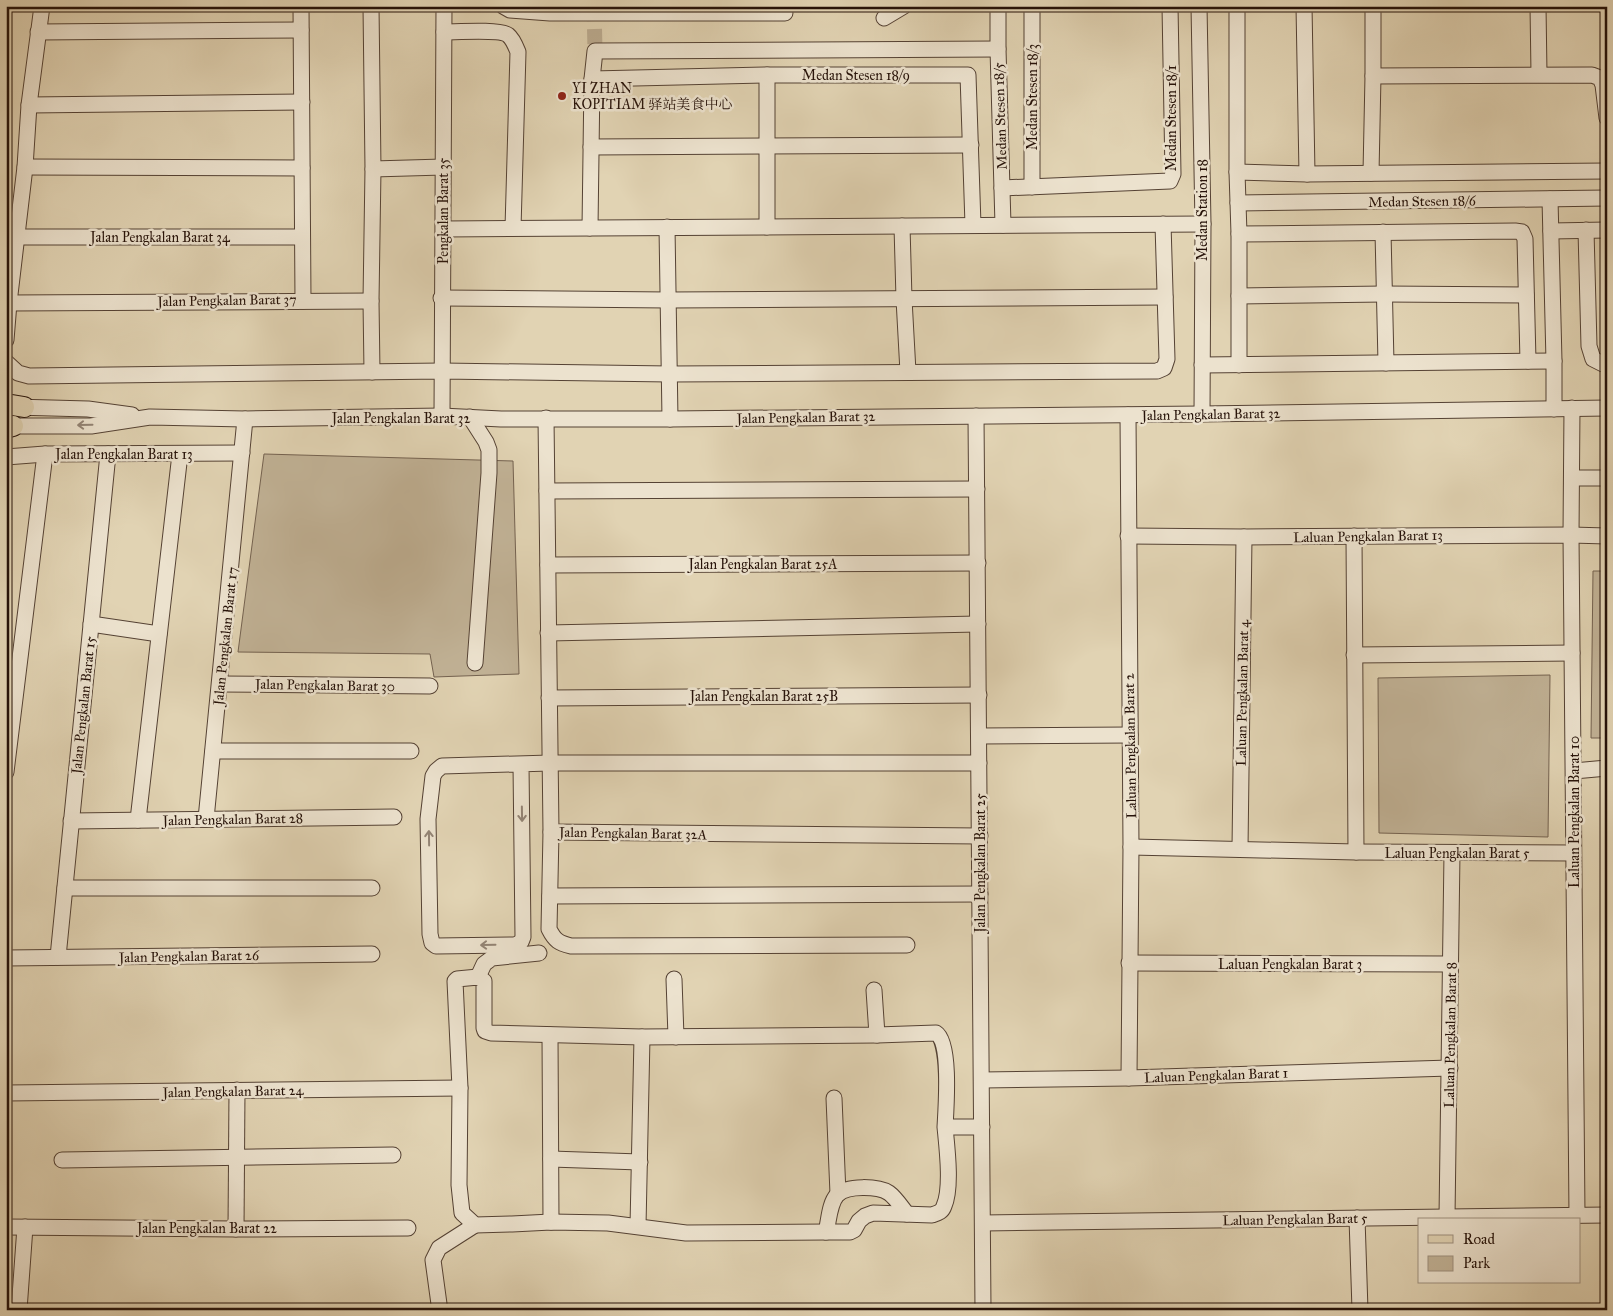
<svg xmlns="http://www.w3.org/2000/svg" width="1613" height="1316" viewBox="0 0 1613 1316" font-family="'IM FELL Great Primer','Noto Serif SC',serif">
  <rect width="100%" height="100%" fill="#e1d3b3"/>
  <filter id="stains"><feTurbulence type="fractalNoise" baseFrequency=".004" numOctaves="4"/><feColorMatrix values="0 0 0 0 .2 0 0 0 0 .09 0 0 0 0 .02 0 0 0 .5 -.17"/></filter>
  <radialGradient id="worn" r=".72"><stop offset=".6" stop-color="#630" stop-opacity="0"/><stop offset="1" stop-color="#630" stop-opacity=".3"/></radialGradient>
  <g fill="#c1b296" stroke="#746250">
    <polygon points="264,454 513,461 519,674 434,677 430,654 238,652"/>
    <polygon points="1593,571 1607,571 1607,738 1591,738"/>
    <polygon points="1550,675 1548,837 1379,833 1378,678"/>
  </g>
  <g fill="none" stroke-linecap="round" stroke-linejoin="round">
    <polyline stroke="#bcac91" stroke-width="15" stroke-dasharray="15 8" stroke-linecap="butt" points="594,6 595,51"/>
    <defs>
      <g id="minor">
        <polyline points="301,6 303,301"/>
        <polyline points="371,6 373,169 371,301 372,372"/>
        <polyline points="503,6 510,10 550,13 785,13"/>
        <polyline points="998,6 998,49 1003,225"/>
        <polyline points="1032,6 1032,187"/>
        <polyline points="1199,6 1203,224 1202,414"/>
        <polyline points="1237,6 1237,172 1239,234 1239,365"/>
        <polyline points="1304,6 1307,174"/>
        <polyline points="1538,6 1539,74"/>
        <polyline points="884,18 904,6"/>
        <polyline points="38,32 301,30"/>
        <path d="M444,32C456,32 500,29 508,35C513,39 516,47 518,52L513,228"/>
        <polyline points="1373,76 1592,75 1600,78 1603,85 1607,118"/>
        <polyline points="592,79 767,75 968,75 973,225"/>
        <polyline points="29,105 302,102"/>
        <polyline points="591,147 971,145"/>
        <polyline points="25,167 302,168"/>
        <polyline points="373,169 443,167"/>
        <polyline points="1237,172 1307,174 1607,171"/>
        <polyline points="1371,173 1373,76 1373,6"/>
        <polyline points="1002,188 1170,181 1173,174 1170,6"/>
        <polyline points="1550,199 1554,361 1554,409"/>
        <polyline points="1238,203 1607,198"/>
        <polyline points="902,226 904,299 908,372"/>
        <polyline points="667,227 670,419"/>
        <polyline points="767,227 767,75"/>
        <polyline points="590,228 592,79 595,51 998,49"/>
        <polyline points="444,229 1203,224"/>
        <polyline points="1586,230 1589,346 1593,359 1603,364 1607,364"/>
        <polyline points="1551,231 1607,230"/>
        <polyline points="1383,232 1386,363"/>
        <polyline points="1239,234 1515,231 1522,232 1525,239 1528,361"/>
        <polyline points="18,237 302,237"/>
        <polyline points="1239,296 1384,294 1526,295"/>
        <polyline points="441,298 668,300 1165,297"/>
        <polyline points="9,303 371,301"/>
        <polyline points="6,340 9,303 25,167 29,105 42,6"/>
        <polyline points="6,362 18,373 29,376 442,371 670,374 1157,371 1164,368 1167,359 1163,224"/>
        <polyline points="1202,365 1554,361"/>
        <polyline points="15,407 88,409 132,415"/>
        <polyline points="1572,408 1571,535 1577,1215"/>
        <polyline points="1128,415 1131,847 1129,1078"/>
        <polyline points="442,416 444,6"/>
        <polyline points="976,416 983,1310"/>
        <polyline points="470,417 486,442 489,450 489,473 475,663"/>
        <path d="M546,418L551,832L549,929C555,941 559,943 571,946L907,945"/>
        <polyline points="6,426 91,426 150,417 245,419 442,416 501,419 670,419 1202,414 1607,408"/>
        <polyline points="6,457 45,454 242,453"/>
        <polyline points="1572,478 1607,478"/>
        <polyline points="547,491 977,489"/>
        <polyline points="1128,536 1244,537 1571,535 1607,536"/>
        <polyline points="1354,536 1356,852"/>
        <polyline points="548,565 978,563"/>
        <polyline points="91,624 159,634"/>
        <polyline points="548,633 978,624"/>
        <polyline points="1354,655 1572,653"/>
        <polyline points="220,684 430,686"/>
        <polyline points="549,698 979,695"/>
        <polyline points="979,736 1130,735"/>
        <polyline points="213,751 411,751"/>
        <polyline points="521,765 523,937 521,942 515,945 436,946 432,943 430,934 428,819 433,776 436,771 442,766 550,763 979,763"/>
        <polyline points="1574,771 1607,768"/>
        <polyline points="6,772 45,454"/>
        <polyline points="206,819 245,419"/>
        <polyline points="138,820 180,454"/>
        <polyline points="71,821 394,817"/>
        <polyline points="551,832 980,836"/>
        <polyline points="1131,847 1356,852 1573,853"/>
        <polyline points="1240,849 1244,537"/>
        <polyline points="65,888 372,888"/>
        <polyline points="550,896 980,894"/>
        <polyline points="58,957 108,454"/>
        <polyline points="6,958 372,954"/>
        <polyline points="1129,963 1450,964"/>
        <polyline points="478,977 484,964 492,958 539,953"/>
        <polyline points="674,979 676,1037"/>
        <polyline points="874,990 877,1035"/>
        <polyline points="550,1035 551,1222"/>
        <polyline points="982,1080 1129,1078 1450,1068"/>
        <polyline points="6,1093 460,1088"/>
        <polyline points="834,1098 838,1194"/>
        <path d="M945,1127C947,1148 952,1188 944,1206C942,1212 938,1213 932,1215L873,1213L865,1216L859,1221L854,1230L850,1232H826L686,1233L608,1223L551,1222L512,1224L475,1225L462,1213L459,1185L460,1088L455,981L457,979L478,977L484,981V1028L485,1031L491,1033L642,1037L877,1035L936,1033C951,1042 946,1109 945,1127H982"/>
        <polyline points="551,1159 640,1162"/>
        <polyline points="62,1160 393,1155"/>
        <polyline points="1447,1217 1452,853"/>
        <polyline points="1357,1218 1360,1310"/>
        <polyline points="983,1223 1607,1215"/>
        <polyline points="638,1226 642,1037"/>
        <polyline points="6,1227 236,1229 408,1228"/>
        <polyline points="236,1229 237,1090"/>
        <path d="M826,1232C829,1221 829,1204 837,1195C847,1185 878,1186 889,1193C896,1198 902,1208 907,1214"/>
        <polyline points="439,1304 433,1260 439,1248 475,1225"/>
        <polyline points="19,1310 25,1227"/>
      </g>
      <g id="major">
        <polyline points="6,404 24,407"/>
        <polyline points="6,428 13,426"/>
      </g>
    </defs>
    <use href="#minor" stroke="#554234" stroke-width="17"/>
    <use href="#major" stroke="#261209" stroke-width="22"/>
    <use href="#minor" stroke="#ece2ce" stroke-width="15"/>
    <use href="#major" stroke="#e1d3b3" stroke-width="20"/>
  </g>
  <defs><path id="oneway-shaft" d="M-6 0H5M1.5-3L5.5 0L1.5 3" fill="none" stroke-width="1.6" stroke-linecap="round" stroke-linejoin="round" transform="scale(1.25)"/></defs>
  <g stroke="#938475">
    <use href="#oneway-shaft" transform="translate(85 425) rotate(179)"/>
    <use href="#oneway-shaft" transform="translate(522 814) rotate(89)"/>
    <use href="#oneway-shaft" transform="translate(429 838) rotate(-91)"/>
    <use href="#oneway-shaft" transform="translate(488 945) rotate(179)"/>
  </g>
  <circle fill="#8f2418" stroke="#ece2ce" stroke-width="2" cx="562" cy="96" r="5"/>
  <g text-anchor="middle" stroke-width="5" stroke-linejoin="round" paint-order="stroke">
    <g font-size="14" fill="#261209" stroke="#ece2ce">
      <text x="856" y="80">Medan Stesen 18/9</text>
      <text transform="translate(1032 97) rotate(-90)" y="5">Medan Stesen 18/3</text>
      <text transform="translate(1000 116) rotate(-92)" y="5">Medan Stesen 18/5</text>
      <text transform="translate(1171 118) rotate(-90)" y="5">Medan Stesen 18/1</text>
      <text transform="translate(1422 201) rotate(-1)" y="5">Medan Stesen 18/6</text>
      <text transform="translate(1202 210) rotate(-90)" y="5">Medan Station 18</text>
      <text transform="translate(443 211) rotate(-90)" y="5">Pengkalan Barat 35</text>
      <text x="160" y="242">Jalan Pengkalan Barat 34</text>
      <text transform="translate(227 300) rotate(-1)" y="5">Jalan Pengkalan Barat 37</text>
      <text transform="translate(1211 414) rotate(-1)" y="5">Jalan Pengkalan Barat 32</text>
      <text transform="translate(806 417) rotate(-1)" y="5">Jalan Pengkalan Barat 32</text>
      <text x="401" y="423">Jalan Pengkalan Barat 32</text>
      <text x="124" y="459">Jalan Pengkalan Barat 13</text>
      <text transform="translate(1368 536) rotate(-1)" y="5">Laluan Pengkalan Barat 13</text>
      <text x="763" y="569">Jalan Pengkalan Barat 25A</text>
      <text transform="translate(225 636) rotate(-84)" y="5">Jalan Pengkalan Barat 17</text>
      <text transform="translate(325 685) rotate(1)" y="5">Jalan Pengkalan Barat 30</text>
      <text transform="translate(1242 693) rotate(-89)" y="5">Laluan Pengkalan Barat 4</text>
      <text x="764" y="701">Jalan Pengkalan Barat 25B</text>
      <text transform="translate(83 705) rotate(-84)" y="5">Jalan Pengkalan Barat 15</text>
      <text transform="translate(1130 746) rotate(-91)" y="5">Laluan Pengkalan Barat 2</text>
      <text transform="translate(1574 812) rotate(-90)" y="5">Laluan Pengkalan Barat 10</text>
      <text transform="translate(233 819) rotate(-1)" y="5">Jalan Pengkalan Barat 28</text>
      <text transform="translate(633 833) rotate(1)" y="5">Jalan Pengkalan Barat 32A</text>
      <text x="1457" y="858">Laluan Pengkalan Barat 5</text>
      <text transform="translate(980 863) rotate(-90)" y="5">Jalan Pengkalan Barat 25</text>
      <text transform="translate(189 956) rotate(-1)" y="5">Jalan Pengkalan Barat 26</text>
      <text x="1290" y="969">Laluan Pengkalan Barat 3</text>
      <text transform="translate(1450 1035) rotate(-89)" y="5">Laluan Pengkalan Barat 8</text>
      <text transform="translate(1216 1075) rotate(-2)" y="5">Laluan Pengkalan Barat 1</text>
      <text transform="translate(233 1091) rotate(-1)" y="5">Jalan Pengkalan Barat 24</text>
      <text transform="translate(1295 1219) rotate(-1)" y="5">Laluan Pengkalan Barat 5</text>
      <text x="207" y="1233">Jalan Pengkalan Barat 22</text>
    </g>
    <g font-size="14" fill="#261209" stroke="#ece2ce" text-anchor="start">
      <text x="572" y="93">YI ZHAN<tspan x="572" dy="16">KOPITIAM 驿站美食中心</tspan></text>
    </g>
  </g>
  <rect width="1613" height="1316" fill="none" stroke="#e1d3b3" stroke-width="25"/>
  <rect x="8" y="8" width="1598" height="1301" fill="none" stroke="#261209" stroke-width="2.5"/>
  <rect x="12" y="12" width="1588" height="1291" fill="none" stroke="#261209"/>
  <rect x="1418" y="1218" width="162" height="65" fill="#ece2ce" stroke="#9d8f7f"/>
  <rect x="1428" y="1235" width="25" height="8" fill="#e1d3b3" stroke="#9d8f7f"/>
  <text x="1463" y="1244" font-size="15" fill="#261209">Road</text>
  <rect x="1428" y="1256" width="25" height="15" fill="#c1b296" stroke="#9d8f7f"/>
  <text x="1463" y="1268" font-size="15" fill="#261209">Park</text>
  <rect width="100%" height="100%" filter="url(#stains)"/>
  <rect width="100%" height="100%" fill="url(#worn)"/>
</svg>
